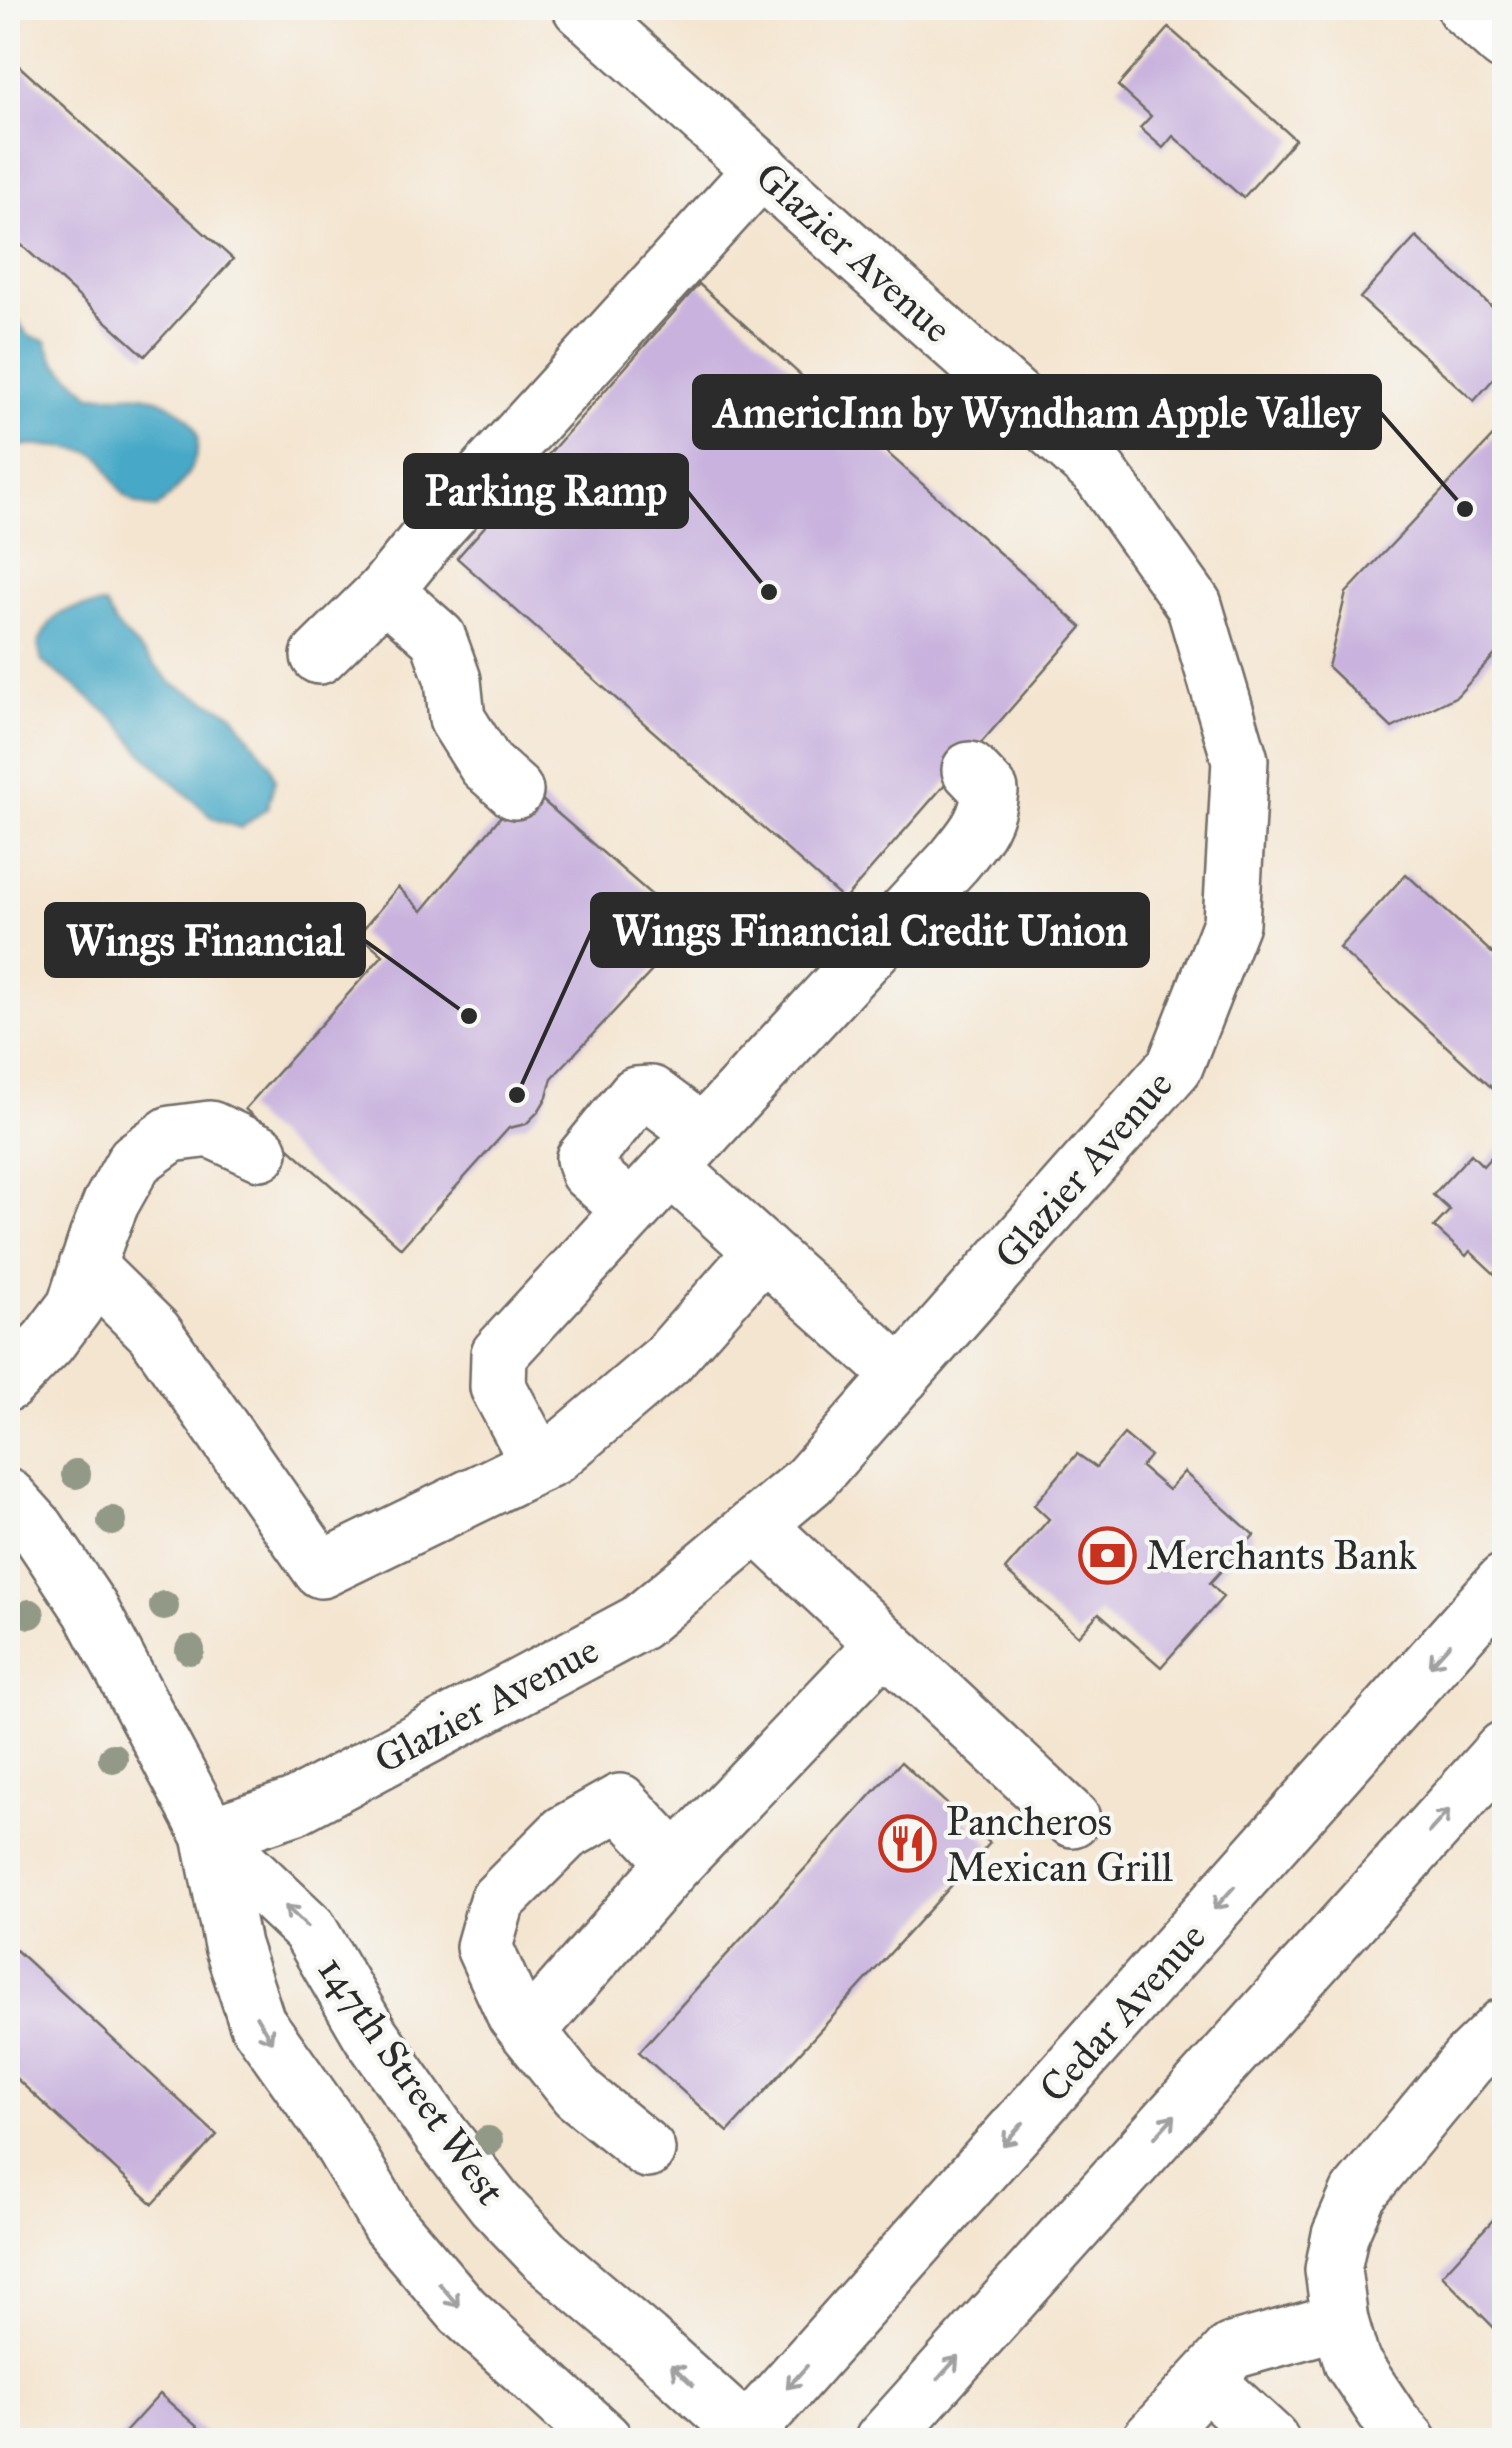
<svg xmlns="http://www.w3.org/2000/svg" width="1512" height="2448" viewBox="0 0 1512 2448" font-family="'IM FELL Great Primer',serif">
  <rect width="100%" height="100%" fill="#f6f6f2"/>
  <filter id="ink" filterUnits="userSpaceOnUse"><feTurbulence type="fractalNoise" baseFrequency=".01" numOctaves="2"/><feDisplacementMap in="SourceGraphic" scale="20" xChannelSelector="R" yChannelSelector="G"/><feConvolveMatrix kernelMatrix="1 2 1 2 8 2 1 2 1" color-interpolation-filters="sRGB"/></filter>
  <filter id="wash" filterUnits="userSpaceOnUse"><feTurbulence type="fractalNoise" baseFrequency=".0048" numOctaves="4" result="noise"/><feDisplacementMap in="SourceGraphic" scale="40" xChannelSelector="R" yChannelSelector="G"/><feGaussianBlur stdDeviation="2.25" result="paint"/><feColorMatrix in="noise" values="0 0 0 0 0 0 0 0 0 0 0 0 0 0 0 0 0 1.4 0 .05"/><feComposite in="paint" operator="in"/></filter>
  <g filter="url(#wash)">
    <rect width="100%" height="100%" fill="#f4e5d0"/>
    <g fill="#47a9c7" stroke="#396a79" stroke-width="2.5">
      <path d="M8,310L17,319L28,336L46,341L53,360L91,395H127C141,392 159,398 172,406C222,434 189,481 157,508C129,506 122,495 109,471C108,468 104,460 101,458C88,446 32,445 14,446L8,439Z"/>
      <path d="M105,605L115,624L173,684L232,713L270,764L275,780L267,808L241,828L214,819L161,771L139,749L120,724L74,685L42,662L38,645C53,608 69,608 105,605Z"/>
    </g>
    <g id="blocks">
      <g fill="#c9b3de">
        <polygon points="1169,28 1295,139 1243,198 1173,136 1163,148 1140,128 1151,116 1118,86"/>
        <polygon points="8,56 233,259 145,356 8,233"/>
        <polygon points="1416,237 1504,318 1504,367 1474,401 1360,298"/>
        <polygon points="699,284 1082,627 844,900 457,558"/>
        <polygon points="1504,425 1504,645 1457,696 1392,728 1328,667 1346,593"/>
        <polygon points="526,786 691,929 552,1078 547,1097 538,1112 526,1124 509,1128 401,1248 245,1109 383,955 359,934 398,887 422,911"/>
        <polygon points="1406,874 1504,964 1504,1099 1339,948"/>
        <polygon points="1501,1146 1504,1149 1504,1292 1499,1287 1503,1282 1470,1251 1466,1256 1434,1227 1450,1210 1433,1195 1471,1154 1483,1166"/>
        <polygon points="1124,1434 1150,1456 1141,1467 1168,1490 1184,1472 1254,1535 1210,1583 1223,1597 1161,1667 1099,1613 1078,1636 1005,1570 1049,1519 1034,1505 1077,1454 1096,1467"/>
        <polygon points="901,1762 990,1843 728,2132 639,2052"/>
        <polygon points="16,1950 217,2135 153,2204 8,2071 8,1959"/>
        <polygon points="1504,2208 1504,2338 1442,2275"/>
        <polygon points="160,2394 212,2440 118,2440"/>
      </g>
    </g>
  </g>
  <g filter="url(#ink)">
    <use href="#blocks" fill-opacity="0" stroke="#716c65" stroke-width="2.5"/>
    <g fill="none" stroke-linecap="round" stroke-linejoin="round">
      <defs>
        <g id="minor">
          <polyline points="319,656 385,591"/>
          <polyline points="515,791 486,765 457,719 453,680 438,638 385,591 436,528 762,169"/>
          <polyline points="671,1168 763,1251"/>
          <polyline points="631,1210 588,1172 584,1159 636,1095 651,1094 703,1133"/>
          <polyline points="87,1266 154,1332 321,1570 553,1457 667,1360 763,1251 902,1376"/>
          <polyline points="8,1383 48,1342 75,1306 97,1238 111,1203 135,1160 171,1134 210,1129 260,1152"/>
          <path d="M539,1464L498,1387L499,1354L955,860C974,836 987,823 990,791L970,770"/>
          <polyline points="8,1497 37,1529 91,1610 210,1835 232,1945 257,2022 332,2128 389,2224 463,2311 604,2440"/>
          <polyline points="757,1525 1072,1819"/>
          <polyline points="210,1835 294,1807 639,1623 809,1481 1175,1066 1231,923 1240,760 1194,605 1100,473 581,8"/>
          <polyline points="210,1835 309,1929 370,2034 441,2135 495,2204 544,2255 645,2341 754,2440"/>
          <polyline points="528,2031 682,1855"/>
          <polyline points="647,2150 578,2094 515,2015 484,1947 497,1901 565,1833 620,1802 676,1862 884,1644"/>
          <polyline points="1206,2380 1271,2440"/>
          <polyline points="1150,2440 1232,2351 1340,2321"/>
          <polyline points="1408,2440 1392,2422 1352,2362 1340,2321 1333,2270 1340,2235 1358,2194 1468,2061 1504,2026"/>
        </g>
        <g id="highway">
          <polyline points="1465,8 1504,43"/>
          <polyline points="740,2440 1504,1582"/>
          <polyline points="883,2440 1504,1749"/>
        </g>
      </defs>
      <use href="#minor" stroke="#716c65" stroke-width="60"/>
      <use href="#highway" stroke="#716c65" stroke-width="60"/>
      <use href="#minor" stroke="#fff" stroke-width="55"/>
      <use href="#highway" stroke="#fff" stroke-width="55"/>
    </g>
    <g fill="#929986">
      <circle cx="76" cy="1474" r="15"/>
      <circle cx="112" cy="1521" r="15"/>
      <circle cx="164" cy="1606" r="15"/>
      <circle cx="30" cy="1614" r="15"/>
      <circle cx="190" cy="1650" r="15"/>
      <circle cx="113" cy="1758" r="15"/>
      <circle cx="488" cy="2141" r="15"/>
    </g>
    <defs><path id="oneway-shaft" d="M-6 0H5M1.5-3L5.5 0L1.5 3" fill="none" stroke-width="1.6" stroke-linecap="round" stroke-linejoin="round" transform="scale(2.5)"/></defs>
    <g stroke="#a0a0a0">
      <use href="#oneway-shaft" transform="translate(1440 1655) rotate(132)"/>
      <use href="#oneway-shaft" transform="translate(1439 1821) rotate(-48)"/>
      <use href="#oneway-shaft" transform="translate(1224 1898) rotate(132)"/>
      <use href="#oneway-shaft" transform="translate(296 1916) rotate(-136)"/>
      <use href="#oneway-shaft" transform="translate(264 2029) rotate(59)"/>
      <use href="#oneway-shaft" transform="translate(1165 2126) rotate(-48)"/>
      <use href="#oneway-shaft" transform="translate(1013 2134) rotate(132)"/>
      <use href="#oneway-shaft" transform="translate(449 2295) rotate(50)"/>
      <use href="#oneway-shaft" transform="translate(948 2368) rotate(-48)"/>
      <use href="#oneway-shaft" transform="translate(682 2375) rotate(-137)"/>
      <use href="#oneway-shaft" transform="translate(797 2377) rotate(132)"/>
    </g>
  </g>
  <defs>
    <symbol id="bank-ring" viewBox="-11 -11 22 22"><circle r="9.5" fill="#f6f6f2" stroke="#c8321e" stroke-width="1.5"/><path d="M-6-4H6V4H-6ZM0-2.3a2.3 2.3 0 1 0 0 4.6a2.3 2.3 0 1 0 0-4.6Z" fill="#c8321e"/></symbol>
    <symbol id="restaurant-ring" viewBox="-11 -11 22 22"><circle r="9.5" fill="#f6f6f2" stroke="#c8321e" stroke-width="1.5"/><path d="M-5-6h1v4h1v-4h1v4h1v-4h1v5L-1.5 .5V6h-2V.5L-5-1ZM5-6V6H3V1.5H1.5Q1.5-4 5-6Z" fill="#c8321e"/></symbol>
  </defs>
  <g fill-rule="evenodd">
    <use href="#bank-ring" x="1076" y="1524" width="63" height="63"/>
    <use href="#restaurant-ring" x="876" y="1812" width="63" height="63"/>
  </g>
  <g text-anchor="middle" stroke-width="9" stroke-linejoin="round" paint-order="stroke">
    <g font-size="40" fill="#2b2b2b" stroke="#f6f6f2">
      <text transform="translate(854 252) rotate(42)" y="14">Glazier Avenue</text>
      <text transform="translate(1083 1169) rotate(-49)" y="14">Glazier Avenue</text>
      <text transform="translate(486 1704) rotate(-28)" y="14">Glazier Avenue</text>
      <text transform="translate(1122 2012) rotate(-48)" y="14">Cedar Avenue</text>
      <text transform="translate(412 2080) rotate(55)" y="14">147th Street West</text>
    </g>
    <g font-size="40" fill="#2b2b2b" stroke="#f6f6f2" text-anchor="start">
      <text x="1146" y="1569">Merchants Bank</text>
      <text x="946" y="1835">Pancheros<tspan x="946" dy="46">Mexican Grill</tspan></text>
    </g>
  </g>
  <path fill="none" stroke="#2b2b2b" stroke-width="4" d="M1465 509L1380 412M769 592L687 491M517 1095L592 930M469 1016L364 940"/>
  <g fill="#2b2b2b" stroke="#f6f6f2" stroke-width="4">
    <circle cx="1465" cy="509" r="10"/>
    <circle cx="769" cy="592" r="10"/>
    <circle cx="517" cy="1095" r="10"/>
    <circle cx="469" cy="1016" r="10"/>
  </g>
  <g fill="#2b2b2b" stroke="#2b2b2b" stroke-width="4">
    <rect x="694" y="376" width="686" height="72" rx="10"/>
    <rect x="405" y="455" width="282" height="72" rx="10"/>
    <rect x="592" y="894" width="556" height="72" rx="10"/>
    <rect x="46" y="904" width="318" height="72" rx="10"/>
  </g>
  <g font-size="42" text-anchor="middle" font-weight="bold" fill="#fff">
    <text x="1037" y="427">AmericInn by Wyndham Apple Valley</text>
    <text x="546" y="505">Parking Ramp</text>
    <text x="870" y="945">Wings Financial Credit Union</text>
    <text x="205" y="955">Wings Financial</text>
  </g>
  <rect width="1512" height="2448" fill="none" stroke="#f6f6f2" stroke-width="40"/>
</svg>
